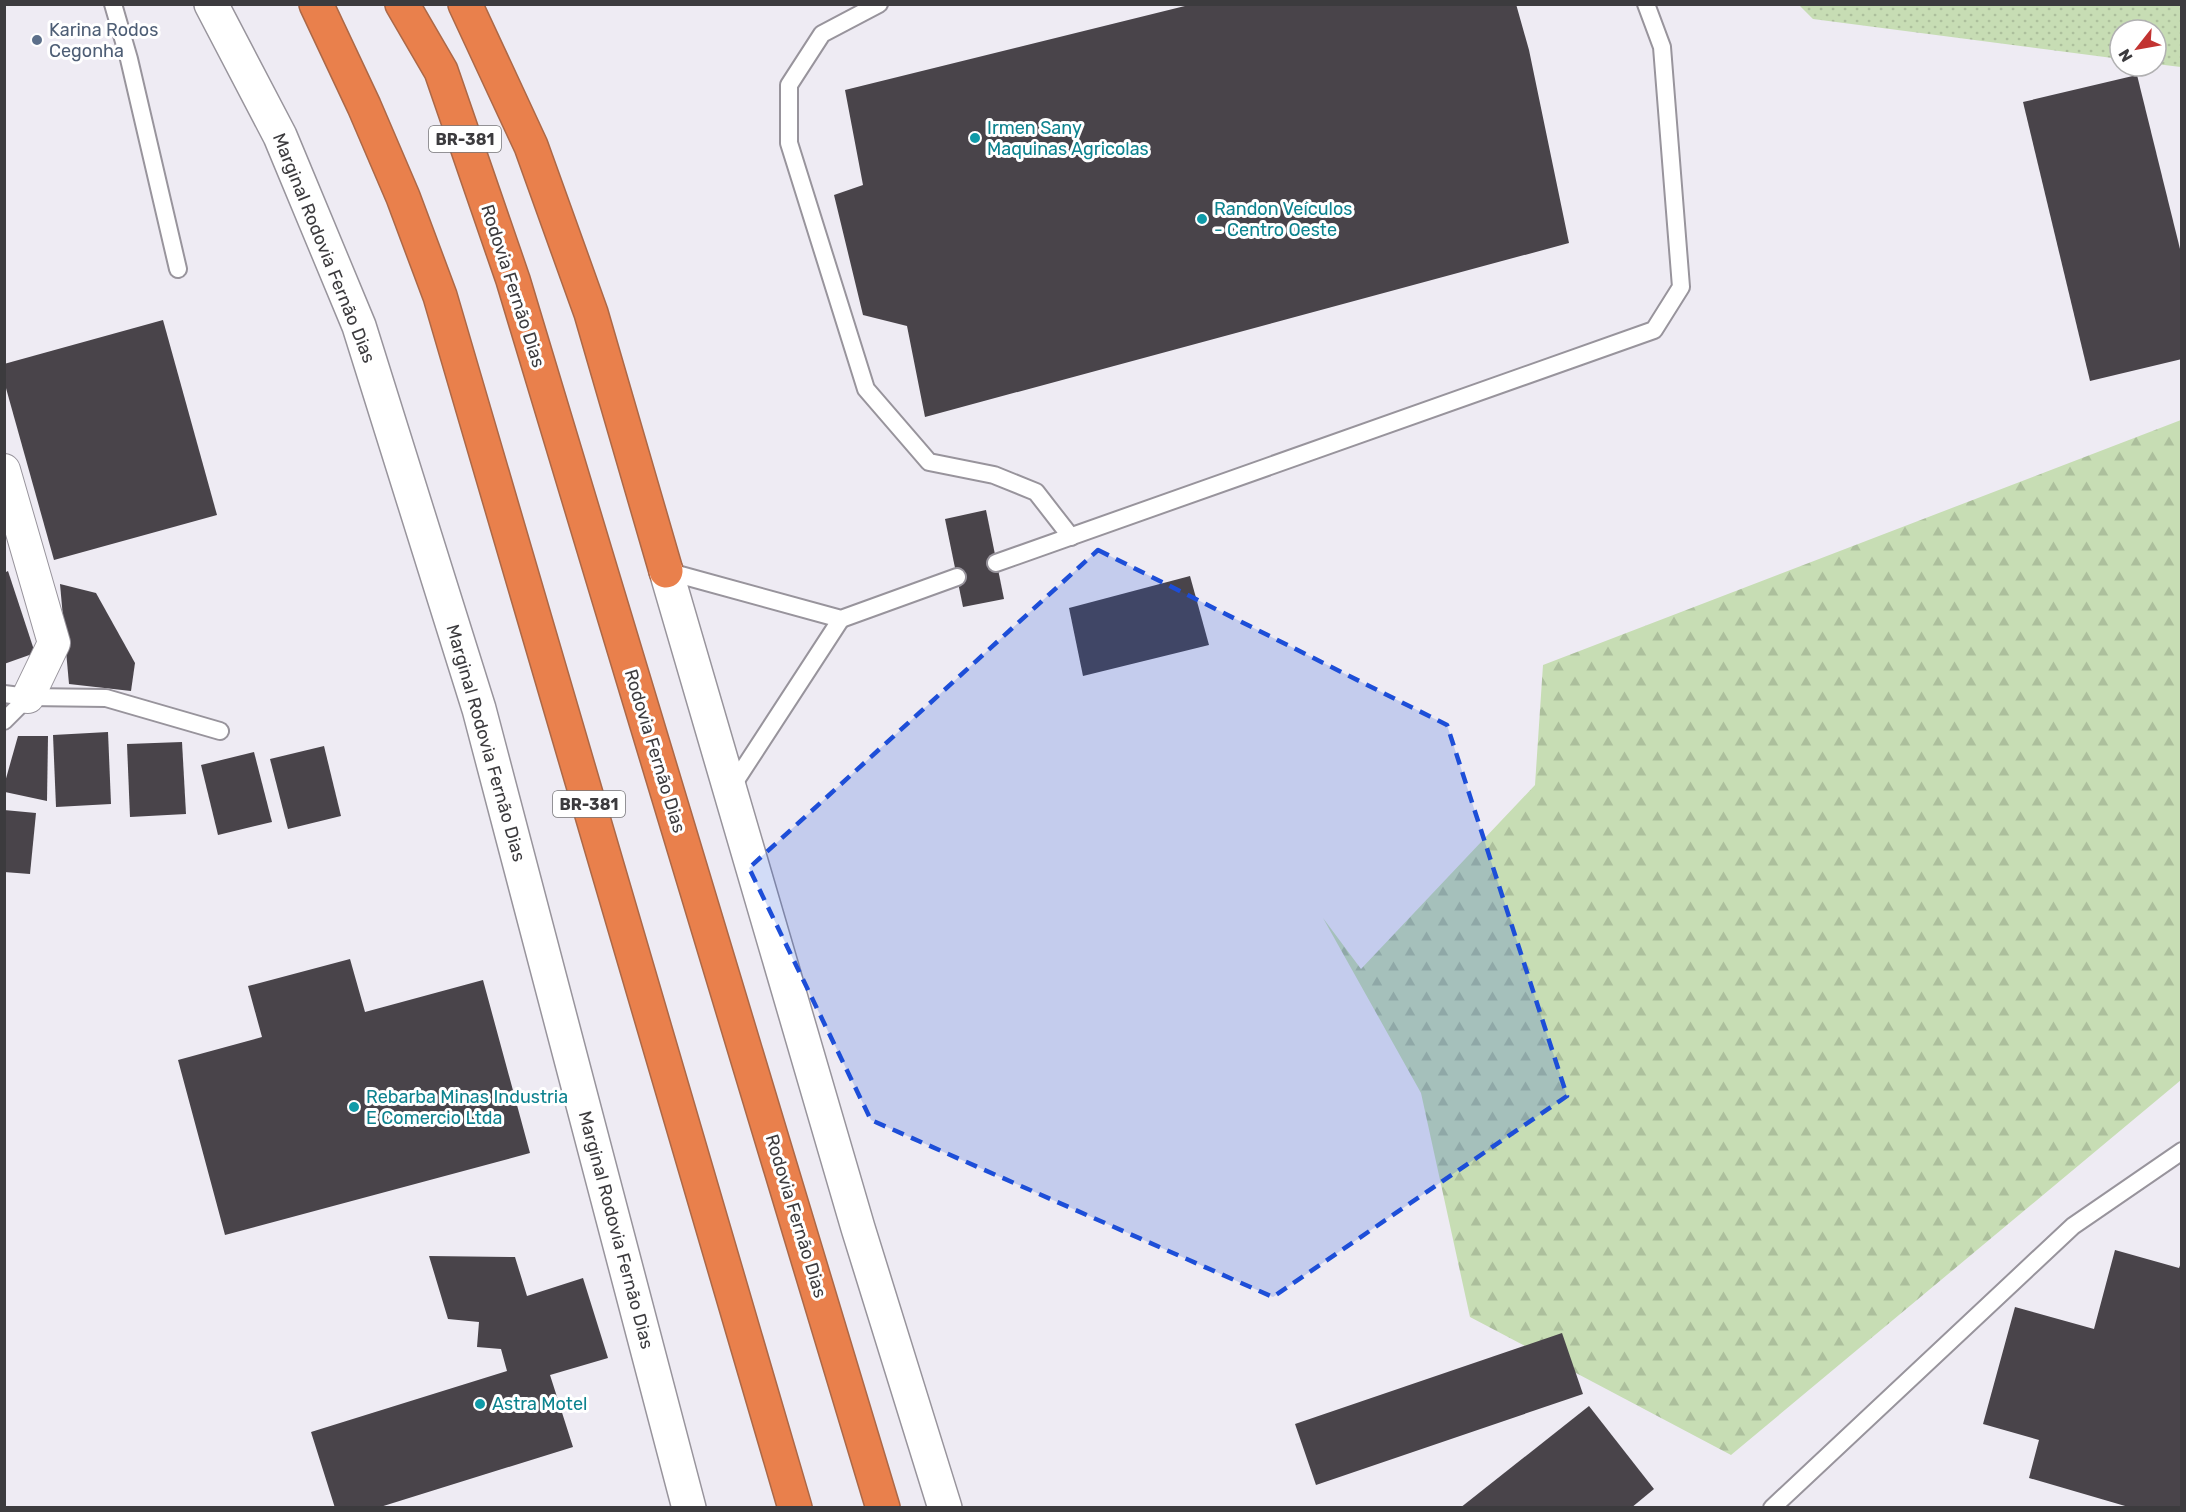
<svg xmlns="http://www.w3.org/2000/svg" width="2186" height="1512" viewBox="0 0 2186 1512" font-family="Rubik,sans-serif">
  <defs>
    <pattern id="green-dots" width="8" height="8" patternUnits="userSpaceOnUse" patternTransform="scale(1.5)"><rect width="8" height="8" fill="#c7ddb4"/><path d="M2 2h.1M6 6h.1" fill="none" stroke="#acbf9c" stroke-width="1.8" stroke-linecap="round"/></pattern>
    <pattern id="forest-firs" width="22" height="20" patternUnits="userSpaceOnUse" patternTransform="scale(1.5)"><rect width="22" height="20" fill="#c7ddb4"/><path d="M5 1l3.5 6h-7zM16 11l3.5 6h-7z" fill="#acbf9c"/></pattern>
  </defs>
  <rect width="100%" height="100%" fill="#eeebf3"/>
  <polygon fill="url(#green-dots)" points="1799,5 2181,5 2181,67 2156,64 2156,30 2120,30 2120,59 1813,19"/>
  <polygon fill="url(#forest-firs)" points="2181,420 2181,1080 1731,1455 1470,1317 1421,1093 1323,918 1361,969 1535,785 1543,665"/>
  <g fill="#49444a">
    <polygon points="1193,4 1516,4 1529,50 1569,243 925,417 907,326 863,315 834,195 863,185 845,90"/>
    <polygon points="2137,75 2182,257 2182,359 2090,381 2023,102"/>
    <polygon points="163,320 217,515 54,560 4,381 4,364"/>
    <polygon points="986,510 1004,599 963,607 945,519"/>
    <polygon points="8,571 35,653 4,664 4,573"/>
    <polygon points="1190,576 1209,645 1083,676 1069,608"/>
    <polygon points="60,584 96,593 135,663 131,691 69,684"/>
    <polygon points="108,732 111,804 56,807 53,735"/>
    <polygon points="18,736 48,736 47,801 5,792 5,782"/>
    <polygon points="182,742 186,814 130,817 127,744"/>
    <polygon points="324,746 341,816 288,829 270,759"/>
    <polygon points="254,752 272,822 218,835 201,765"/>
    <polygon points="4,810 36,813 30,874 4,872"/>
    <polygon points="350,959 365,1012 483,980 530,1153 225,1235 178,1060 262,1037 248,986"/>
    <polygon points="2115,1250 2179,1268 2182,1260 2182,1508 2132,1508 2029,1478 2039,1440 1983,1424 2015,1307 2094,1329"/>
    <polygon points="429,1256 515,1257 527,1296 583,1278 608,1358 550,1375 573,1447 377,1508 335,1508 311,1432 507,1371 501,1349 477,1347 479,1322 448,1319"/>
    <polygon points="1562,1333 1583,1394 1316,1485 1295,1424"/>
    <polygon points="1589,1406 1654,1489 1631,1508 1460,1508"/>
  </g>
  <g fill="none" stroke-linecap="round" stroke-linejoin="round">
    <defs>
      <g id="lane">
        <polyline points="113,4 129,59 178,269"/>
        <polyline points="879,4 822,34 789,85 789,143 866,389 929,462 994,475 1036,492 1071,537"/>
        <polyline points="996,563 1654,330 1681,287 1662,47 1646,4"/>
        <polyline points="666,571 841,619 957,577"/>
        <polyline points="4,694 28,697 106,698 220,731"/>
        <polyline points="4,721 28,697"/>
        <polyline points="731,788 841,619"/>
        <polyline points="1772,1508 2073,1226 2182,1151"/>
      </g>
      <polyline id="street" points="4,470 54,643 28,697"/>
      <g id="secondary">
        <polyline points="211,4 280,136 359,326 479,709 689,1508"/>
        <polyline points="666,571 858,1228 945,1508"/>
      </g>
      <g id="highway">
        <polyline points="316,4 364,106 403,197 440,296 795,1508"/>
        <polyline points="402,4 441,71 513,280 883,1508"/>
        <polyline points="465,4 531,146 591,313 666,571"/>
      </g>
    </defs>
    <use href="#lane" stroke="#98949c" stroke-width="20"/>
    <use href="#street" stroke="#98949c" stroke-width="34"/>
    <use href="#secondary" stroke="#98949c" stroke-width="36"/>
    <use href="#highway" stroke="#ac6847" stroke-width="36"/>
    <use href="#lane" stroke="#fff" stroke-width="16"/>
    <use href="#street" stroke="#fff" stroke-width="32"/>
    <use href="#secondary" stroke="#fff" stroke-width="33"/>
    <use href="#highway" stroke="#e9804c" stroke-width="33"/>
  </g>
  <path fill="#1d4ed8" fill-opacity="0.2" stroke="#1d4ed8" stroke-width="4.5" stroke-dasharray="12 8" stroke-linejoin="round" d="M1098,550L1447,725L1567,1096L1273,1297L871,1120L749,868Z"/>
  <circle fill="#5c6f8a" stroke="#fff" stroke-width="2" cx="37" cy="40" r="6"/>
  <g fill="#0f9aa8" stroke="#fff" stroke-width="2">
    <circle cx="975" cy="138" r="6"/>
    <circle cx="1202" cy="219" r="6"/>
    <circle cx="354" cy="1107" r="6"/>
    <circle cx="480" cy="1404" r="6"/>
  </g>
  <g text-anchor="middle" stroke-width="6" stroke-linejoin="round" paint-order="stroke">
    <g fill="#fff" stroke="#767678" stroke-width="1.5">
      <rect x="429" y="126" width="72" height="26" rx="4.5"/>
      <rect x="553" y="791" width="72" height="26" rx="4.5"/>
    </g>
    <g font-size="16" font-weight="bold" fill="#3c3b3e">
      <text x="465" y="145">BR-381</text>
      <text x="589" y="810">BR-381</text>
    </g>
    <g font-size="18" fill="#4e5e75" stroke="#fff" text-anchor="start">
      <text x="49" y="36">Karina Rodos<tspan x="49" dy="21">Cegonha</tspan></text>
    </g>
    <g font-size="18" fill="#0d838f" stroke="#fff" text-anchor="start">
      <text x="987" y="134">Irmen Sany<tspan x="987" dy="21">Maquinas Agricolas</tspan></text>
      <text x="1214" y="215">Randon Veículos<tspan x="1214" dy="21">- Centro Oeste</tspan></text>
      <text x="366" y="1103">Rebarba Minas Industria<tspan x="366" dy="21">E Comercio Ltda</tspan></text>
      <text x="492" y="1410">Astra Motel</text>
    </g>
    <g font-size="18" fill="#3c3b3e" stroke="#fff">
      <text transform="translate(324 248) rotate(68)" y="6">Marginal Rodovia Fernão Dias</text>
      <text transform="translate(513 286) rotate(72)" y="6">Rodovia Fernão Dias</text>
      <text transform="translate(486 743) rotate(74)" y="6">Marginal Rodovia Fernão Dias</text>
      <text transform="translate(655 751) rotate(73)" y="6">Rodovia Fernão Dias</text>
      <text transform="translate(796 1216) rotate(73)" y="6">Rodovia Fernão Dias</text>
      <text transform="translate(616 1230) rotate(75)" y="6">Marginal Rodovia Fernão Dias</text>
    </g>
  </g>
  <rect width="2186" height="1512" fill="none" stroke="#3c3b3e" stroke-width="12"/>
  <g transform="translate(2138 48) rotate(239)"><circle r="28" fill="#ffffff" stroke="#b1b1b2" stroke-width="1.5"/>
  <path d="M0-4.5L10 22L0 15L-10 22Z" fill="#c23331"/>
  <text y="-9" font-size="16" font-weight="bold" text-anchor="middle" fill="#3c3b3e">N</text>
  </g>
</svg>
